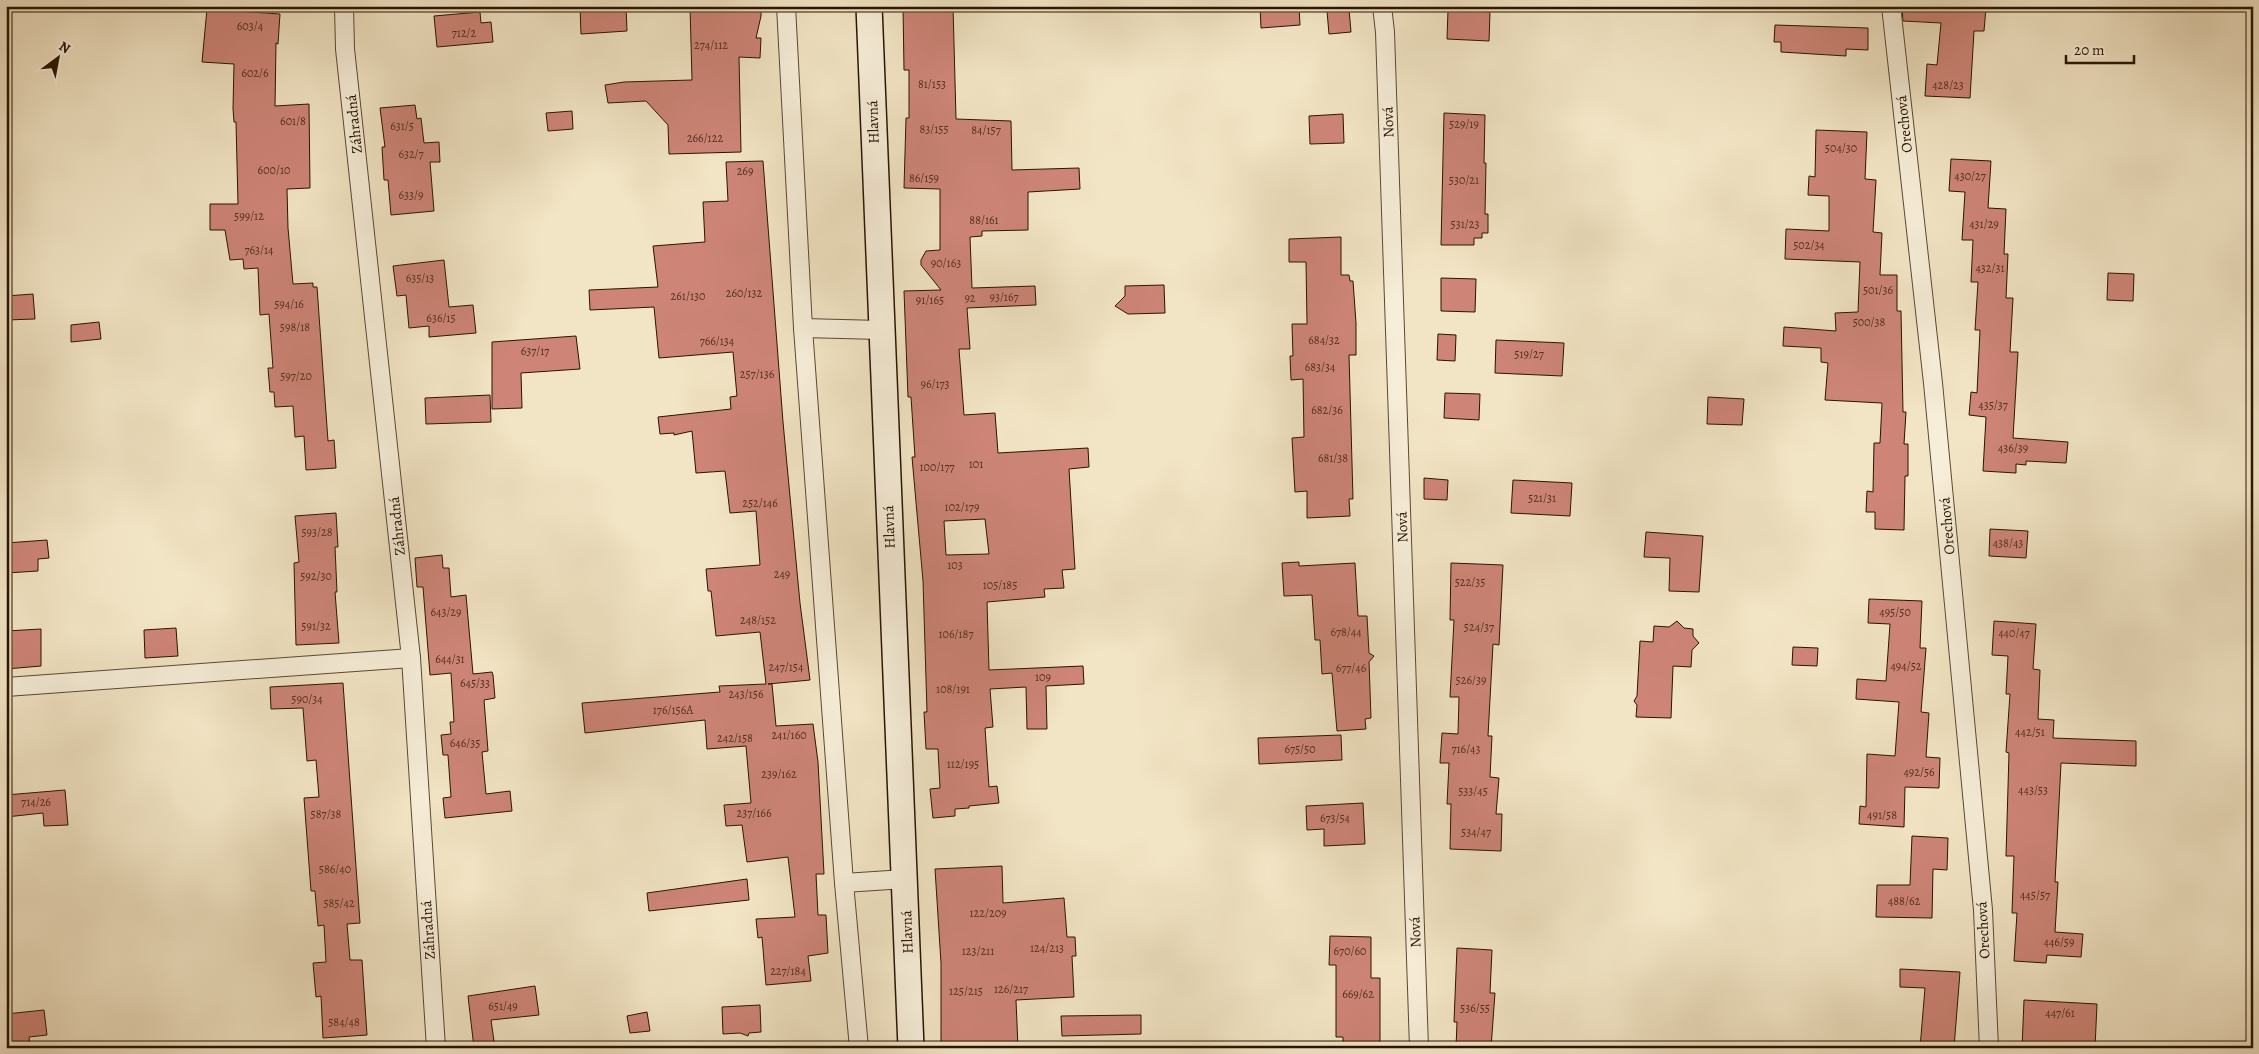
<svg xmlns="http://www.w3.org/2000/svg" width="2259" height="1054" viewBox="0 0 2259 1054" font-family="Alegreya,serif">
  <rect width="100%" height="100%" fill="#f2e5c5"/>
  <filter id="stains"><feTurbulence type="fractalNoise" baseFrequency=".004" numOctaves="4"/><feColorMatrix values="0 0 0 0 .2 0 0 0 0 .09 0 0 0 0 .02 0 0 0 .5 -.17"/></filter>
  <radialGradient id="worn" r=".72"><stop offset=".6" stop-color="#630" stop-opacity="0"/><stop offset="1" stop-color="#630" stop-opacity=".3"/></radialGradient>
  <g fill="#ce8578" stroke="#291400" fill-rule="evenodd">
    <polygon points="580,6 626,6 627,31 581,34"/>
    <polygon points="690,6 761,6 761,16 756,38 761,38 760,58 739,57 741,152 669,154 668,125 646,101 608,103 605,85 624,82 692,80"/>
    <path d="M903,6H953L956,119L1011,121L1012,170L1079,168L1080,189L1028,192V230L982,231V236L970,237L972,288L1035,286L1036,305L967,308L970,349H959L964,415L995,413L998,453L1088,448L1089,467L1069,469L1075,569L1062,570L1064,588L1044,589L1045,597L987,602L989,670L1083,666L1084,684L1046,686L1047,729H1027L1026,687L990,689L993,727L985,728L989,787L997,786L999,803L969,806V808L955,809V816L933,818L930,789L940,788L938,749H926L924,712H927L923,581L912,457H915L911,397H908L904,291L941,290L921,265V260L926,251L940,250V189L904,188L906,118H909V70H904ZM985,519L989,554L946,555L944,521Z"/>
    <polygon points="1260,6 1299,6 1300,25 1261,28"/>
    <polygon points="1902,6 1986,8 1984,31 1974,31 1970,98 1925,96 1927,64 1937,65 1941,23 1903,21"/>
    <polygon points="207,9 280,14 278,44 276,43 275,106 309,104 310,188 287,189 288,228 293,284 313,283 313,287 317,287 328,441 334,440 336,468 306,470 304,436 295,437 293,406 275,407 274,392 270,392 268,368 273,368 269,314 260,315 258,268 244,269 243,259 230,260 225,230 210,230 210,204 238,204 236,122 234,122 233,108 234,64 202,62"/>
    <polygon points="1349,9 1351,32 1329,34 1327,11"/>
    <polygon points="1448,10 1490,12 1489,41 1447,39"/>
    <polygon points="480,12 481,23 491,22 493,42 437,47 434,16"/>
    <polygon points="1775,25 1868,28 1868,50 1846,49 1846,56 1781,52 1781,42 1774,42"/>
    <polygon points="415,105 417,119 421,118 424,143 439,142 440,162 430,162 434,211 391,215 388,180 384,180 382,147 385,147 380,108"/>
    <polygon points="572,111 573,129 548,131 546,113"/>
    <polygon points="1444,113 1485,115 1484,163 1486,163 1485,214 1488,214 1488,233 1482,233 1482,238 1474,238 1474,245 1441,245"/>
    <polygon points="1343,114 1344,143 1310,144 1309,116"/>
    <polygon points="1816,130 1867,132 1865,179 1876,180 1873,232 1882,233 1880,275 1897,275 1897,311 1901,311 1903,412 1906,412 1904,444 1908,444 1908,476 1905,476 1904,530 1875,529 1875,512 1866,512 1867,491 1873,492 1874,443 1880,443 1882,403 1825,400 1828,363 1821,362 1821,348 1783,346 1784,327 1836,331 1835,313 1858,312 1860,262 1785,259 1786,229 1829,231 1829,196 1808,195 1809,176 1815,177"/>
    <polygon points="1951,159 1991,161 1988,208 2006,209 2004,254 2008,254 2006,298 2013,298 2010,352 2018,352 2013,438 2068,442 2066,463 2026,461 2026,465 2016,464 2016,473 1983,471 1986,417 1969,415 1971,392 1977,393 1980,330 1975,330 1978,282 1971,282 1973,240 1962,240 1965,192 1949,191"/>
    <polygon points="763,161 783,422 800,603 810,680 768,684 772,684 776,726 813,724 818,762 824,874 816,874 818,915 826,915 828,953 808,956 811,981 766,985 762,937 758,938 756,919 795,917 788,857 747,862 742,825 726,826 724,805 751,803 746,746 707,749 705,720 585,733 582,703 720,692 719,686 766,684 760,632 716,636 711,591 708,591 706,569 760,565 756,511 730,513 725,471 696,473 692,431 674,435 674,433 660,434 658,417 731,409 730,397 737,396 733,352 659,358 654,307 590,310 589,290 658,287 653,246 705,242 703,202 728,201 726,162"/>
    <polygon points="1341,237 1341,275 1349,275 1350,281 1353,281 1356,323 1356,355 1349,355 1353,499 1349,499 1350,516 1307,518 1307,491 1295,492 1292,438 1304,437 1303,379 1291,380 1290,356 1293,356 1292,324 1307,324 1306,262 1289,262 1289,239"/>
    <polygon points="444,260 449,307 473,305 476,333 429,337 429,326 409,328 406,295 397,296 393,266"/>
    <polygon points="2108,273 2134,274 2133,301 2107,300"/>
    <polygon points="1441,278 1476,279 1475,312 1441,311"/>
    <polygon points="1164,285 1165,313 1128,314 1115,306 1125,296 1125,286"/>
    <polygon points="33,294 35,319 6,320 6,296"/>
    <polygon points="99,322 101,339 71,342 71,325"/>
    <polygon points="1438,334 1456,335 1455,361 1437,360"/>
    <polygon points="576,336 580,369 521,373 522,408 492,409 492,342"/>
    <polygon points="1496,340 1564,343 1562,376 1495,373"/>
    <polygon points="1445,393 1480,394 1479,420 1444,418"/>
    <polygon points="490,395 491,422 426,424 425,398"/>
    <polygon points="1708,397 1744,399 1742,425 1707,424"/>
    <polygon points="1424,478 1448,480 1447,500 1424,499"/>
    <polygon points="1513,480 1572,483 1570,516 1511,513"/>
    <polygon points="336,513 338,547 335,547 337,592 335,592 339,643 296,645 294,563 299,562 295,516"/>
    <polygon points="1990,529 2028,531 2026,558 1989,556"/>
    <polygon points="1646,532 1703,536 1699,592 1669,591 1670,558 1644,557"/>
    <polygon points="47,540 49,558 38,559 38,571 6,573 6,543"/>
    <polygon points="442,555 443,568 449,568 451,597 466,595 473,674 492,672 493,675 495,698 484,700 488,751 482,752 486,794 510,791 512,811 445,818 443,798 451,797 448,755 443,755 441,735 451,734 450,722 454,722 451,673 430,675 423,587 417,587 415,558"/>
    <polygon points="1299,562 1299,566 1355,563 1358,616 1367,616 1369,653 1374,656 1369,662 1371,718 1365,719 1366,729 1337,731 1332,673 1322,674 1320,640 1315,640 1312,595 1284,596 1282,563"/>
    <polygon points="1451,563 1503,565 1499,645 1493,644 1488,736 1492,736 1490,777 1499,778 1496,814 1502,814 1501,851 1450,849 1451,804 1447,804 1449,763 1440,763 1442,733 1458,734 1459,697 1450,697 1454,620 1450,620"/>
    <polygon points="1869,599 1922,601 1920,648 1926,648 1921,712 1929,713 1926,757 1940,758 1939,788 1905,787 1904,827 1859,824 1860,806 1866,807 1867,754 1895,756 1899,702 1856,699 1857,679 1886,681 1890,624 1868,623"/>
    <polygon points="1677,621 1684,628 1693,629 1693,636 1699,643 1692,650 1691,667 1673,666 1671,718 1636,717 1637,705 1634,701 1637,696 1640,641 1653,642 1654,626 1669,627"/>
    <polygon points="1994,621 2036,624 2033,669 2040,670 2038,719 2054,720 2053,738 2136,741 2136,766 2061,763 2055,882 2058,882 2055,932 2083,934 2081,957 2047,955 2046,963 2014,961 2017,913 2012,913 2014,856 2006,856 2009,753 2006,752 2010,694 2006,694 2008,656 1992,655"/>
    <polygon points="176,628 178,656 145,658 144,630"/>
    <polygon points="41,629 41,666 6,669 6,631"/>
    <polygon points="1793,647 1818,648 1817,666 1792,665"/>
    <polygon points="343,683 360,923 347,924 350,960 362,960 367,1035 323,1038 321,996 316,997 313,963 326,962 324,925 318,926 315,891 311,891 304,798 319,797 316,760 307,761 303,708 271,709 270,687"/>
    <polygon points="1341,735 1342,760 1259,764 1258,738"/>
    <polygon points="65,790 68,825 44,826 43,813 6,817 6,795"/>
    <polygon points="1363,803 1365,844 1324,846 1324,829 1307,830 1306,806"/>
    <polygon points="1912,836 1948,838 1947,870 1933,869 1932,918 1876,917 1877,885 1910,885"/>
    <polygon points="1002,866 1003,903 1064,898 1067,937 1075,937 1076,956 1072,956 1074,997 1016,1000 1018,1048 941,1048 941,963 935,869"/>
    <polygon points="747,879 749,900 649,911 647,893"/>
    <polygon points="1330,936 1371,937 1371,978 1380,978 1380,1048 1343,1048 1343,1037 1336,1037 1336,965 1329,965"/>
    <polygon points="1457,948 1492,950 1490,993 1495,993 1491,1048 1456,1048 1457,1022 1454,1022"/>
    <polygon points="1900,969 1960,972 1954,1048 1920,1048 1925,988 1900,987"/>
    <polygon points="535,986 539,1015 491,1020 495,1048 474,1048 468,996"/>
    <polygon points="2024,1000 2097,1004 2095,1048 2022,1048"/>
    <polygon points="760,1005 761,1032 749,1033 748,1036 740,1033 723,1034 722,1007"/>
    <polygon points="44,1010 47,1035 29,1037 30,1048 6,1048 6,1014"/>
    <polygon points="647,1012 650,1031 630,1033 627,1016"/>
    <polygon points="1141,1015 1141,1034 1062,1036 1061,1016"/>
  </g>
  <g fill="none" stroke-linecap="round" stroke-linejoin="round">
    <defs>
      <g id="street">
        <polyline points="344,6 345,49 411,658 436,1048"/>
        <polyline points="786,6 803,328 844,883 859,1048"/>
        <polyline points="1382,6 1385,32 1419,1048"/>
        <polyline points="1891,6 1933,383 1983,910 1989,1048"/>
        <polyline points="803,328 881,330"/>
        <polyline points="6,687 411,658"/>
        <polyline points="844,883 905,879"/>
      </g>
      <polyline id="secondary" points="869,6 911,1048"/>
    </defs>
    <use href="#street" stroke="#5b4831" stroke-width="20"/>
    <use href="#secondary" stroke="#291400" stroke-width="28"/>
    <use href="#street" stroke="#f7eed9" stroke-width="18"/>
    <use href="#secondary" stroke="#f7eed9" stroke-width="25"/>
  </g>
  <g text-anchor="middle" stroke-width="4" stroke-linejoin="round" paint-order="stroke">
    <g font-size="12" fill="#52301e">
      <text x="250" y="30">603/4</text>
      <text x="464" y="37">712/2</text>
      <text x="711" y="49">274/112</text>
      <text x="255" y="77">602/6</text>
      <text x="932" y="88">81/153</text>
      <text x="1948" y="89">428/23</text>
      <text x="293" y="125">601/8</text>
      <text x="1464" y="128">529/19</text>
      <text x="402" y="130">631/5</text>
      <text x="934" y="133">83/155</text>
      <text x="986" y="134">84/157</text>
      <text x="705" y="142">266/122</text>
      <text x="1841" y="152">504/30</text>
      <text x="411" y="158">632/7</text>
      <text x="274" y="174">600/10</text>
      <text x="745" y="175">269</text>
      <text x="1970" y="180">430/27</text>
      <text x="924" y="182">86/159</text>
      <text x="1464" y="184">530/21</text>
      <text x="411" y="199">633/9</text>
      <text x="249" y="220">599/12</text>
      <text x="984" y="224">88/161</text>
      <text x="1465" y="228">531/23</text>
      <text x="1984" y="228">431/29</text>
      <text x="1809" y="249">502/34</text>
      <text x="259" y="254">763/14</text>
      <text x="946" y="267">90/163</text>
      <text x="1990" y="272">432/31</text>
      <text x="420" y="282">635/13</text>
      <text x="1878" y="294">501/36</text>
      <text x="744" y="297">260/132</text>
      <text x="688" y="300">261/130</text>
      <text x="1004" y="301">93/167</text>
      <text x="970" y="302">92</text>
      <text x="930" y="304">91/165</text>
      <text x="289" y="308">594/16</text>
      <text x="441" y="322">636/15</text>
      <text x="1869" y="326">500/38</text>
      <text x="295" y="331">598/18</text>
      <text x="1324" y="344">684/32</text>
      <text x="717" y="345">766/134</text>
      <text x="535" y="355">637/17</text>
      <text x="1529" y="358">519/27</text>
      <text x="1320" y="371">683/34</text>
      <text x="757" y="378">257/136</text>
      <text x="296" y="380">597/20</text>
      <text x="935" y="388">96/173</text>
      <text x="1993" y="409">435/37</text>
      <text x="1327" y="414">682/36</text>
      <text x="2013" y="452">436/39</text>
      <text x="1333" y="462">681/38</text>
      <text x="976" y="468">101</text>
      <text x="937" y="471">100/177</text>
      <text x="1542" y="502">521/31</text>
      <text x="760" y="507">252/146</text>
      <text x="962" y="511">102/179</text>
      <text x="317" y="536">593/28</text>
      <text x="2008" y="547">438/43</text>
      <text x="955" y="569">103</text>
      <text x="782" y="578">249</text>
      <text x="316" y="580">592/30</text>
      <text x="1470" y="586">522/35</text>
      <text x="1000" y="589">105/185</text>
      <text x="446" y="616">643/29</text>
      <text x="1895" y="616">495/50</text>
      <text x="758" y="624">248/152</text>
      <text x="316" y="630">591/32</text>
      <text x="1479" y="631">524/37</text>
      <text x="1346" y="636">678/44</text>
      <text x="2014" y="637">440/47</text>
      <text x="956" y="638">106/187</text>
      <text x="450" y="663">644/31</text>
      <text x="1906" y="670">494/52</text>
      <text x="786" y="671">247/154</text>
      <text x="1351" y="672">677/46</text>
      <text x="1043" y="681">109</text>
      <text x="1471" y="684">526/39</text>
      <text x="475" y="687">645/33</text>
      <text x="953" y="693">108/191</text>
      <text x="746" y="698">243/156</text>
      <text x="307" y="703">590/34</text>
      <text x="673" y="714">176/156A</text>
      <text x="2030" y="736">442/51</text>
      <text x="789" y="739">241/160</text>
      <text x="735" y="742">242/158</text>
      <text x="465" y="747">646/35</text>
      <text x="1300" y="753">675/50</text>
      <text x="1466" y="753">716/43</text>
      <text x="963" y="768">112/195</text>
      <text x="1919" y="776">492/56</text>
      <text x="779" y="778">239/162</text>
      <text x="2033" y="794">443/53</text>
      <text x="1473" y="795">533/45</text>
      <text x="36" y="806">714/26</text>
      <text x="754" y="817">237/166</text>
      <text x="326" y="818">587/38</text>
      <text x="1882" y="819">491/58</text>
      <text x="1335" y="822">673/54</text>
      <text x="1476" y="836">534/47</text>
      <text x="335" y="873">586/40</text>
      <text x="2035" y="899">445/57</text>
      <text x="1904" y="905">488/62</text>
      <text x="339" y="907">585/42</text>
      <text x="988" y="917">122/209</text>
      <text x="2059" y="946">446/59</text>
      <text x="1047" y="952">124/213</text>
      <text x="978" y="955">123/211</text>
      <text x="1350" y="955">670/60</text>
      <text x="788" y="975">227/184</text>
      <text x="1011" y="993">126/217</text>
      <text x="966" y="995">125/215</text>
      <text x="1358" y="998">669/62</text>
      <text x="503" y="1010">651/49</text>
      <text x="1475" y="1012">536/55</text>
      <text x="2060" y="1017">447/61</text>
      <text x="344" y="1026">584/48</text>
    </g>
    <g font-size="15" fill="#291400" stroke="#f7eed9">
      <text transform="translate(873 122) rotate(-92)" y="5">Hlavná</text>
      <text transform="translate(1388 122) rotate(-92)" y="5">Nová</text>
      <text transform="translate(354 124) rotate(-96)" y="5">Záhradná</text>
      <text transform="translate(1904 124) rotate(-96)" y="5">Orechová</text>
      <text transform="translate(397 526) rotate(-96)" y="5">Záhradná</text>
      <text transform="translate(1947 526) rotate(-95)" y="5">Orechová</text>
      <text transform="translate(889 527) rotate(-92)" y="5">Hlavná</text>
      <text transform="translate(1402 527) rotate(-92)" y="5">Nová</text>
      <text transform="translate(428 930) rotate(-94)" y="5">Záhradná</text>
      <text transform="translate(1983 930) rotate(-93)" y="5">Orechová</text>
      <text transform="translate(907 932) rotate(-92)" y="5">Hlavná</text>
      <text transform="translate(1415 932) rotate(-92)" y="5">Nová</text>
    </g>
  </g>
  <rect width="2259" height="1054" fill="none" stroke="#f2e5c5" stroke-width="25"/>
  <rect x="8" y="8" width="2244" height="1039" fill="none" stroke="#291400" stroke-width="2.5"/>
  <rect x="12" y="12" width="2234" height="1029" fill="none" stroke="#291400"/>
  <g transform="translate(58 58) rotate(32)" stroke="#f7eed9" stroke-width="4" paint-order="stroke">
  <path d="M0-4L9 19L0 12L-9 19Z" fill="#291400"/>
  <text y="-8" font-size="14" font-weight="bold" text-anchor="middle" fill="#291400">N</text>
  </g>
  <path d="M2066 55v8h68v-8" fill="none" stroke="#291400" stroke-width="2.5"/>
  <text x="2074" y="55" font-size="15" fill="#291400" stroke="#f7eed9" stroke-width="4" paint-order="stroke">20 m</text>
  <rect width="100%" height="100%" filter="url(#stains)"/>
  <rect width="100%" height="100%" fill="url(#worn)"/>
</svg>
